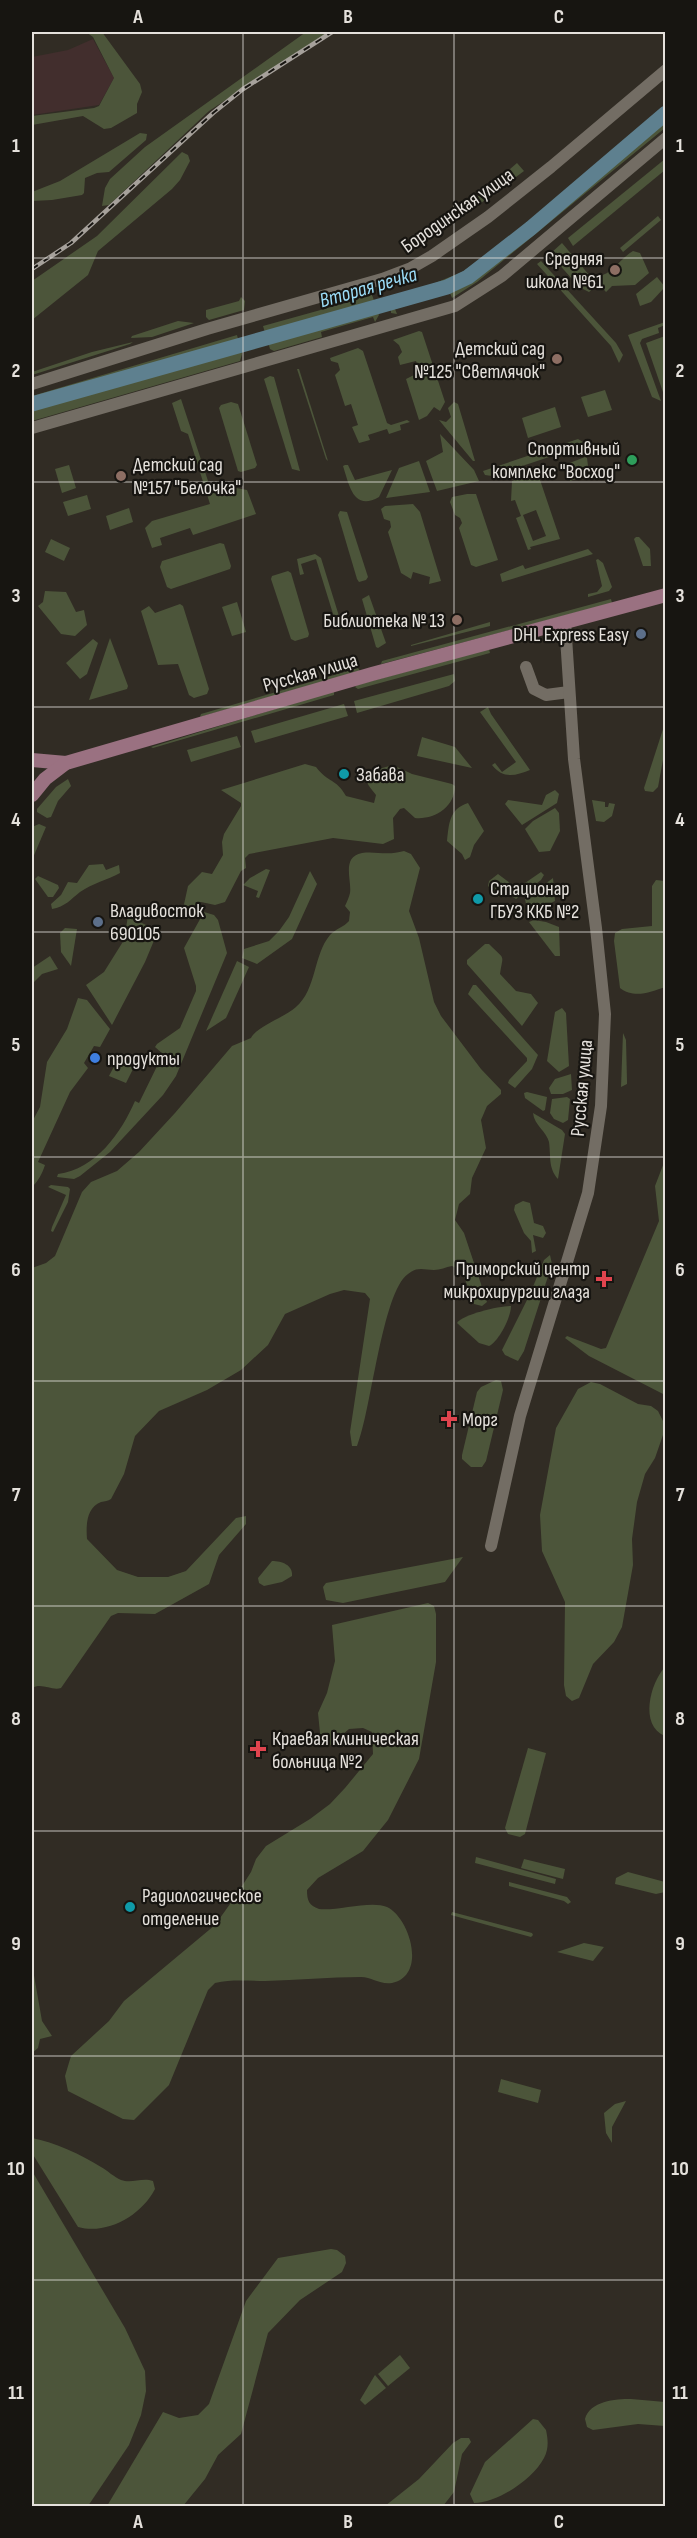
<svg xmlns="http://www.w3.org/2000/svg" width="697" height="2538" viewBox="0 0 697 2538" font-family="'Sofia Sans Condensed',sans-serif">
  <rect width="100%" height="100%" fill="#312c24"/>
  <polygon fill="#422e2d" points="93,39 114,78 99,105 32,115 32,57 68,50"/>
  <g fill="#4c553a" fill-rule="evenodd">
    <polygon points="86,32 102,32 140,84 142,92 137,104 137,113 111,128 104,129 83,116 32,125 32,116 94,108 99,106 114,78 93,37"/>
    <polygon points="306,32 329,32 209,111 109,205 102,206 105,188 110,179 145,147"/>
    <polygon points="665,105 665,128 477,282 452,298 450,293 395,309 397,314 391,313 391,301 462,272 511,238"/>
    <polygon points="140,133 147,134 146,140 109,172 97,173 85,178 84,193 82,195 52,200 32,201 32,192 60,181"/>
    <polygon points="182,152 188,155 190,161 180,180 172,189 98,251 88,275 32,320 32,281 97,236"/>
    <polygon points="665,159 665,170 573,246 568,238"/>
    <polygon points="517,163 524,171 481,203 476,201 475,199"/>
    <polygon points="658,216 661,220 623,252 620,248"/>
    <path d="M562,243L590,276C608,281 619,259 633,251L640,253L649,273L635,285L612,286L606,292L599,284L589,292L579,287L550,254Z"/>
    <polygon points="541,261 616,343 623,355 619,363 611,346 537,264"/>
    <polygon points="657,277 665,287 651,302 640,306 636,294"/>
    <polygon points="368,291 371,292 379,315 375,322 373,317 321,332 322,337 274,351 270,349 263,326 353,301 352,295"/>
    <polygon points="241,297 245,301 244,310 209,320 206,317 206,310 239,301"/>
    <polygon points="178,321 194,323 152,337 131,338 132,336"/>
    <polygon points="665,322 665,325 658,328 659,333 642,339 640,343 661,401 652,397 628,335"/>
    <polygon points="419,331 422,332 445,402 440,411 434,407 427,416 419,420 406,379 420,372 416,361 400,365 398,357 402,352 399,345 393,340"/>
    <polygon points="237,335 242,354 240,361 32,421 32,396"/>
    <polygon points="665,336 666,394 664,395 646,343"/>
    <polygon points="133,342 130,344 32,375 32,372 92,352"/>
    <polygon points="358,348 363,351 387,423 391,425 407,420 410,422 400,425 401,430 389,434 387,429 368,435 370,440 359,443 352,427 358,425 351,404 345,406 335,375 340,370 338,363 331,361 330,358"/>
    <polygon points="297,369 299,369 328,461 326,459"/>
    <polygon points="270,376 274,377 300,471 292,469 264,379"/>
    <polygon points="605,390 612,410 588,417 581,397"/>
    <polygon points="181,399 212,493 236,488 247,490 256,514 193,535 190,528 160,538 162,545 152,548 145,528 152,521 210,504 188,434 181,431 172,403"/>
    <polygon points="231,402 238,404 257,465 255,468 241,472 238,471 219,408 221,405"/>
    <polygon points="454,402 458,404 475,461 473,461 439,420 446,422 451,417 448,408"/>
    <polygon points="555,407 561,427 528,438 522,418"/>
    <polygon points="440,434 474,470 479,481 437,491 426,461 443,452"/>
    <polygon points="578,439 583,442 579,447 492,476 485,475 483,471"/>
    <polygon points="585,457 587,458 588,466 582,477 570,481 567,464"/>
    <polygon points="419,461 430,492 386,498 399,468"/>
    <polygon points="69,465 76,488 62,493 55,469"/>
    <path d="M345,465H348L355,480L392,470L379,497C353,512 349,484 343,466Z"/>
    <path d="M532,474H538L560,539L530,547L531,549L528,550L516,518L521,516L515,500L511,501L512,481ZM536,510L546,536L533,541L523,515Z"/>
    <polygon points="467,494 476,494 498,560 476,567 471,565 459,528 462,523 460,518 455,515 450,502 452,497"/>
    <polygon points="87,495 91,509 68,516 63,502"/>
    <polygon points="413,504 420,512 441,581 429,584 430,577 413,572 411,579 401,573 388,532 391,527 390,521 384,519 381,509 385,506"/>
    <polygon points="129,508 133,522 110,530 106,516"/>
    <polygon points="340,511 347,512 368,577 366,580 359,582 357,579 338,515"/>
    <polygon points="636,537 639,537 650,549 651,566 643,566 634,539"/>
    <polygon points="51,539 70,548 64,561 45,552"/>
    <polygon points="220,543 224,544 231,566 230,569 171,589 167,587 160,567 162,561"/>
    <polygon points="588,549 593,554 502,582 500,574 523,565 525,569"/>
    <polygon points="315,554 321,558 343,629 338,630 316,559 301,564 304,574 300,575 297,559"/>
    <polygon points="598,559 603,563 612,587 609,591 588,597 588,594 597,592 602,586 596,560"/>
    <polygon points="288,571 291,573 309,634 308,637 295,641 291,639 271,579 272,576"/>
    <polygon points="45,591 66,592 76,612 84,610 87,625 75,636 61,634 38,606 43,602"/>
    <polygon points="369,595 386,643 378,648 376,647 362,599"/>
    <polygon points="611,599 612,603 381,664 382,661"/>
    <polygon points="237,602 246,632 232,636 222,607"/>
    <polygon points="180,604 183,606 209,689 207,694 194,698 189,695 178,664 158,665 141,611 149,606 155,613"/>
    <polygon points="490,622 490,626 411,646 411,645"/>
    <polygon points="110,638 128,686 127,689 89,700"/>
    <polygon points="93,639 98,643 87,674 80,679 66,663"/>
    <polygon points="489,649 490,653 358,689 355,687 357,685"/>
    <polygon points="358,668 360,671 200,717 201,714"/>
    <polygon points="454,674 455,681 449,686 357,713 354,701"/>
    <polygon points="334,691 334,695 153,748 151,747"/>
    <polygon points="344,704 348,716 255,743 251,731"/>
    <path d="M488,707L491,714L530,770C515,776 503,779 492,765L495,763L502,772L516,762L480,712Z"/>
    <polygon points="665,723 665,749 658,787 653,792 645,791 644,788"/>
    <polygon points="237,736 241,747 191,762 187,750"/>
    <polygon points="422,737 455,747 472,768 417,756"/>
    <path d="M305,764L316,767C328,783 336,778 346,796L374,803L376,795C371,788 363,782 368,772L393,765L412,774L452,784L455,786C455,807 434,820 415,818L404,808L400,809L393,818L394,839L383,844L333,838L249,854L245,858L246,868L241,871L225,902L215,905L201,902L197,904L192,919L181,918L188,886L202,872L212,874L223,855L222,842L224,834L241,806V803L221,790Z"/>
    <polygon points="68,779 71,786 58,801 51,817 47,818 37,812 37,809 56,787"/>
    <polygon points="555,790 559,794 557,803 522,825 505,804 508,800 542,805 546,795"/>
    <polygon points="592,800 605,802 605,807 608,807 609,803 615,804 612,816 604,822 596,821"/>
    <path d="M468,803L484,831L474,845L470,857L465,860L462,854L447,841C449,824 449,809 468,803Z"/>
    <polygon points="555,808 559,813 560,831 550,851 539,852 525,829 533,821"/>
    <polygon points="39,824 46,827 32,860 32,827"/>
    <path d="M404,851L411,854L420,868L409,911L419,938L434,1002L441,1016L481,1069L501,1090V1094L487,1106L481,1120L486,1148L472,1178L470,1194L459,1204L455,1220L464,1233L487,1302L482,1306L474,1304L462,1271L452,1266C446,1267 440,1270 434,1270C424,1270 418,1266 408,1274C382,1292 371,1413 357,1446H352L350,1432L370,1299L365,1293L344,1290L330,1294L285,1314L268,1345L241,1370L207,1390L159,1411L135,1436L124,1474L111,1499C108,1501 105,1501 101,1502C86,1508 86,1526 87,1539L117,1570L138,1577H168L186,1571L236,1518L246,1516V1524L219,1555L209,1584L155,1614L118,1613L111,1616L61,1688C51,1691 42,1682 32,1688V1268L46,1263L55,1256L82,1192L91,1182L117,1171L139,1152L175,1113L232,1046L251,1038C256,1027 285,1017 296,1007C317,989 313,955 330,935C335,929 344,927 349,921L350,912L345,906C347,902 349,897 350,893C352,880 341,857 362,853C376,851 387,856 404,851Z"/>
    <path d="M103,864L106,870L119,865L120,873C107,880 93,883 80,892C71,899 65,907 52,909L51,904L61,895L68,882L77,883L89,865Z"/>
    <polygon points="266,869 270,870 259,898 256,897 258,891 243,885 250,878"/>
    <polygon points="310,871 317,884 292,939 257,964 242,958 244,949 269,941 279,931 289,917"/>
    <polygon points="541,872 544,875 541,880 516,899 510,895 499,897 488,886 489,881 498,874 514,886 525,883"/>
    <polygon points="38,876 58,885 59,888 53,897 48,897 35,879"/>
    <polygon points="553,878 555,901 528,914 525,899"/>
    <path d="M656,880L665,881V987C651,992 634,999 620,988L614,941L615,933L622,929L652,926V886Z"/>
    <path d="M204,912L214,915L218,920L227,953L176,1076L163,1095L110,1152L80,1176L74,1179L57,1177L58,1174C96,1169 121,1133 135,1101L139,1103L163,1054L155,1047L157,1044L180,1028L196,991V986L184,948Z"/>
    <polygon points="128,916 158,931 145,962 112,1025 86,985 104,972 124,940"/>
    <polygon points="534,920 546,922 559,927 560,956 555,956 529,922"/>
    <polygon points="65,928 77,929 71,966 61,952 60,933"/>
    <path d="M485,944H489C506,961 503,953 500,974L516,991L531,994L538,1003L522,1026L467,964V960Z"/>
    <polygon points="50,956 58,969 42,974 32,984 32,968"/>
    <polygon points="237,961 249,967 226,1018 206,1031"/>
    <polygon points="473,985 476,985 538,1055 532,1069 515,1088 508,1083 509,1080 527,1061 527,1058 468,994"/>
    <path d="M78,998L87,1000L110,1029L100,1047L94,1046L84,1063L88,1068L70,1092L38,1162L45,1165C42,1174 39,1180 32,1187V1122L40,1107L47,1062L67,1029Z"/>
    <polygon points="562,1008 566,1013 569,1066 559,1072 547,1061 555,1012"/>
    <polygon points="623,1033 626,1040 627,1081 627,1084 621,1087"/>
    <polygon points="118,1059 134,1067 126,1083 109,1076"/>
    <polygon points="571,1074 572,1090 563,1094 551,1094 549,1088 555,1079"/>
    <polygon points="527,1092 547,1097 545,1110 543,1111 525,1098 524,1093"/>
    <polygon points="567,1097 570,1099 568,1120 563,1123 554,1119 550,1113 552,1099"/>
    <path d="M533,1113L562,1130L565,1134L558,1179C548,1168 551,1156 549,1142C547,1132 534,1125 533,1113Z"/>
    <polygon points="665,1160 665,1395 589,1356 565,1338 567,1336 601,1349 606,1348 659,1221 655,1186"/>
    <polygon points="51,1185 68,1187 70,1189 68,1202 53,1232 51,1231 52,1227 66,1195 48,1187"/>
    <polygon points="523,1201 530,1203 534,1223 543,1226 546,1233 543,1238 533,1235 536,1251 532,1253 531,1241 524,1233 514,1210 515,1205"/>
    <polygon points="550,1255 552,1264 524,1351 518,1361 505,1355 502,1350 530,1294 544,1260"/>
    <path d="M511,1306C511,1317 499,1341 489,1346L479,1343L457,1323C463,1314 500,1306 511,1306Z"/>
    <polygon points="496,1380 501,1381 503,1390 486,1461 482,1467 471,1467 462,1459 462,1455 477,1392 481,1387"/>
    <polygon points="591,1382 600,1384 638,1404 651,1406 658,1411 664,1423 663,1435 655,1458 645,1474 637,1502 632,1539 633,1565 622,1627 614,1642 593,1664 579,1698 572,1701 566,1696 564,1685 565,1602 542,1551 540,1515 556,1428 578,1389"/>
    <polygon points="463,1557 445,1582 343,1603 326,1600 323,1587 326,1583"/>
    <path d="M272,1561C282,1561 293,1565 292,1576L282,1582L264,1586L259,1583L258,1578Z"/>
    <path d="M428,1603L434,1606L436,1614V1662L419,1759L388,1820L371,1841L363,1851L318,1878L307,1890C307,1901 309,1905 319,1909C338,1911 371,1900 387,1907C409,1917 428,1975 392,1983C380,1985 372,1977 361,1977C329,1977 297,1980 265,1981C248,1981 232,1979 215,1983L208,1990L169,2085L134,2120L123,2119L68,2091L65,2076L71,2056L109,2021L124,2001L215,1925L235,1897L251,1872L256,1859L266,1846L310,1819L330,1804L345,1788L373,1754L372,1732L363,1728L349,1729L328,1747H323L321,1743L318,1713L327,1693L335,1661L332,1625Z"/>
    <path d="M665,1667L666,1736H665C639,1726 650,1683 665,1667Z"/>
    <polygon points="528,1748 546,1753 525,1834 520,1837 508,1834 505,1828"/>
    <polygon points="476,1857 556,1879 555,1884 475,1863"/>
    <polygon points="524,1859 565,1869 563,1879 521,1868"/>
    <polygon points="628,1872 665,1882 665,1892 656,1894 615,1884 616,1878"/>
    <polygon points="509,1882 567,1897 571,1902 568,1904 564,1901 509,1886"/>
    <polygon points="452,1912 532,1933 533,1935 531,1937 451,1915"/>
    <polygon points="584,1943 604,1947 593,1961 557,1952"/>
    <polygon points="32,1964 42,2021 52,2036 40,2039 38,2048 32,2053"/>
    <polygon points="501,2079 541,2090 538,2103 498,2092"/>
    <polygon points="626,2101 612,2127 612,2143 606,2133 604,2113 615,2104"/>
    <path d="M32,2138C54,2142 82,2155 101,2167C108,2171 114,2177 121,2180C132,2184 142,2177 153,2181L155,2189C141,2216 107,2235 78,2227L32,2153Z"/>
    <polygon points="32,2171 125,2328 145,2371 146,2391 141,2415 129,2445 88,2506 32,2506"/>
    <polygon points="331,2249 337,2250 345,2256 346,2263 342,2272 300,2300 268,2333 241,2434 218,2455 205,2479 183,2506 107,2506 163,2412 179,2418 198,2415 209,2404 246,2301 278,2258"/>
    <polygon points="400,2355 410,2368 388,2386 378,2374"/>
    <polygon points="375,2375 386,2388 365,2405 360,2400"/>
    <path d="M631,2399L665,2402V2426L638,2424L593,2430L587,2427L585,2419C590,2401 615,2399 631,2399Z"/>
    <path d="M533,2419L538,2420L546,2430C548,2439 549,2449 544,2458C533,2479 498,2503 474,2503L470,2494L485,2462Z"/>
    <polygon points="461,2438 469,2438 471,2442 462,2454 454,2492 443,2506 385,2506 419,2479 453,2443"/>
  </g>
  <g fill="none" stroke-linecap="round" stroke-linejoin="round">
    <polyline stroke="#5e808f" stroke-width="15" points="32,404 447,287 468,277 531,228 666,113"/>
    <g stroke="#736d64" stroke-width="12">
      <polyline points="32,384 207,329 382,279 411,268 432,256 488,217 551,167 666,70"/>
      <polyline points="32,428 455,306 502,276 666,138"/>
      <polyline points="526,667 534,689 546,695 569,692"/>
      <polyline points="491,1546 520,1416 588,1193 601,1106 605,1014 596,928 574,759 565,622"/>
    </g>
    <g stroke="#9a7181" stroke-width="14">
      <polyline points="32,760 66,763"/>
      <polyline points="32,795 45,779 66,763 372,674 666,595"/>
    </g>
    <defs>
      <polyline id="rail" points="32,269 71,243 213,113 243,89 332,32"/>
    </defs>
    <use href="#rail" stroke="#a6a19b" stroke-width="4.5"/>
    <use href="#rail" stroke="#171511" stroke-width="2" stroke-dasharray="7" stroke-linecap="butt"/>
  </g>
  <path fill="none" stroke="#e5e1dc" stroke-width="1.5" stroke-opacity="0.55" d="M243,32V2506M454,32V2506M32,258H666M32,482H666M32,707H666M32,932H666M32,1157H666M32,1381H666M32,1606H666M32,1831H666M32,2056H666M32,2280H666"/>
  <g fill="#8d6e63" stroke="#171511" stroke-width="2">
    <circle cx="615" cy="270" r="6"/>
    <circle cx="557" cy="359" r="6"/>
    <circle cx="121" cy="476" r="6"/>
    <circle cx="457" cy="620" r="6"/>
  </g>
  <circle fill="#2e9e5b" stroke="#171511" stroke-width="2" cx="632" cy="460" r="6"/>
  <g fill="#5c6f8a" stroke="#171511" stroke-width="2">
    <circle cx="641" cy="634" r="6"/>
    <circle cx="98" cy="922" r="6"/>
  </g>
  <g fill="#0f9aa8" stroke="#171511" stroke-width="2">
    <circle cx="344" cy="774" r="6"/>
    <circle cx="478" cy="899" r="6"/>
    <circle cx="130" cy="1907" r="6"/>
  </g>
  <circle fill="#3f7fe0" stroke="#171511" stroke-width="2" cx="95" cy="1058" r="6"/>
  <g fill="#e0444e" stroke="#171511" stroke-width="2">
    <path d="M601 1270h6v6h6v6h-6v6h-6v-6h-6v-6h6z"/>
    <path d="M446 1410h6v6h6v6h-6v6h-6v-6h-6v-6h6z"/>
    <path d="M255 1740h6v6h6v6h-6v6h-6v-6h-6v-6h6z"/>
  </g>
  <g text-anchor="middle" stroke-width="4.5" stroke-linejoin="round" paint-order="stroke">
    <g font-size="20" fill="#e5e1dc" stroke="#171511">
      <text transform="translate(457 210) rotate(-35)" y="7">Бородинская улица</text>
      <text transform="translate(310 672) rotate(-16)" y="7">Русская улица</text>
      <text transform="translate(581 1088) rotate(-85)" y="7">Русская улица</text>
    </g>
    <g font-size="20" fill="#e5e1dc" stroke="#171511" text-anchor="start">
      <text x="603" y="265" text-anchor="end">Средняя<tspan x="603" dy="23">школа №61</tspan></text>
      <text x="545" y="355" text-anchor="end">Детский сад<tspan x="545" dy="23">№125 "Светлячок"</tspan></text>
      <text x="620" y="455" text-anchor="end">Спортивный<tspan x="620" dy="23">комплекс "Восход"</tspan></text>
      <text x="133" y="471">Детский сад<tspan x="133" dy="23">№157 "Белочка"</tspan></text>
      <text x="445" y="627" text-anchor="end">Библиотека № 13</text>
      <text x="629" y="641" text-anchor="end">DHL Express Easy</text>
      <text x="356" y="781">Забава</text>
      <text x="490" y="895">Стационар<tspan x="490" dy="23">ГБУЗ ККБ №2</tspan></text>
      <text x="110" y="917">Владивосток<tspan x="110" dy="23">690105</tspan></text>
      <text x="107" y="1065">продукты</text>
      <text x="590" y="1275" text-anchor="end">Приморский центр<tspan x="590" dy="23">микрохирургии глаза</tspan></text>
      <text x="462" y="1426">Морг</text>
      <text x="272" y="1745">Краевая клиническая<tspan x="272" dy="23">больница №2</tspan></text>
      <text x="142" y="1902">Радиологическое<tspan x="142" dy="23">отделение</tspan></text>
    </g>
    <g font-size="21" font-style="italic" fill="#9bdcf7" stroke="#171511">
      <text transform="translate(368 287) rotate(-16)" y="7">Вторая речка</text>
    </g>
  </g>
  <rect width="697" height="2538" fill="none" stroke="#171511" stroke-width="66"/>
  <rect x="33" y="33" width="631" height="2472" fill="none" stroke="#e5e1dc" stroke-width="2"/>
  <g font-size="20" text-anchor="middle" font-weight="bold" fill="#e5e1dc">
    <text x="138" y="23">A</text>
    <text x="348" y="23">B</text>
    <text x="559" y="23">C</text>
    <text x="16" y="152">1</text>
    <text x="680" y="152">1</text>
    <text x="16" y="377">2</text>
    <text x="680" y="377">2</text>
    <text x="16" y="602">3</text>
    <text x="680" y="602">3</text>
    <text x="16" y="826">4</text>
    <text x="680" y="826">4</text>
    <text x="16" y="1051">5</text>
    <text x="680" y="1051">5</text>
    <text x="16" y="1276">6</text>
    <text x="680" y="1276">6</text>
    <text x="16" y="1501">7</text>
    <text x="680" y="1501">7</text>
    <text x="16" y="1725">8</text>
    <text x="680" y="1725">8</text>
    <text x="16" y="1950">9</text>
    <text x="680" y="1950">9</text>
    <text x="16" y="2175">10</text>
    <text x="680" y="2175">10</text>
    <text x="16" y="2399">11</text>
    <text x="680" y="2399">11</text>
    <text x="138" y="2528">A</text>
    <text x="348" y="2528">B</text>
    <text x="559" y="2528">C</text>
  </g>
</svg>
